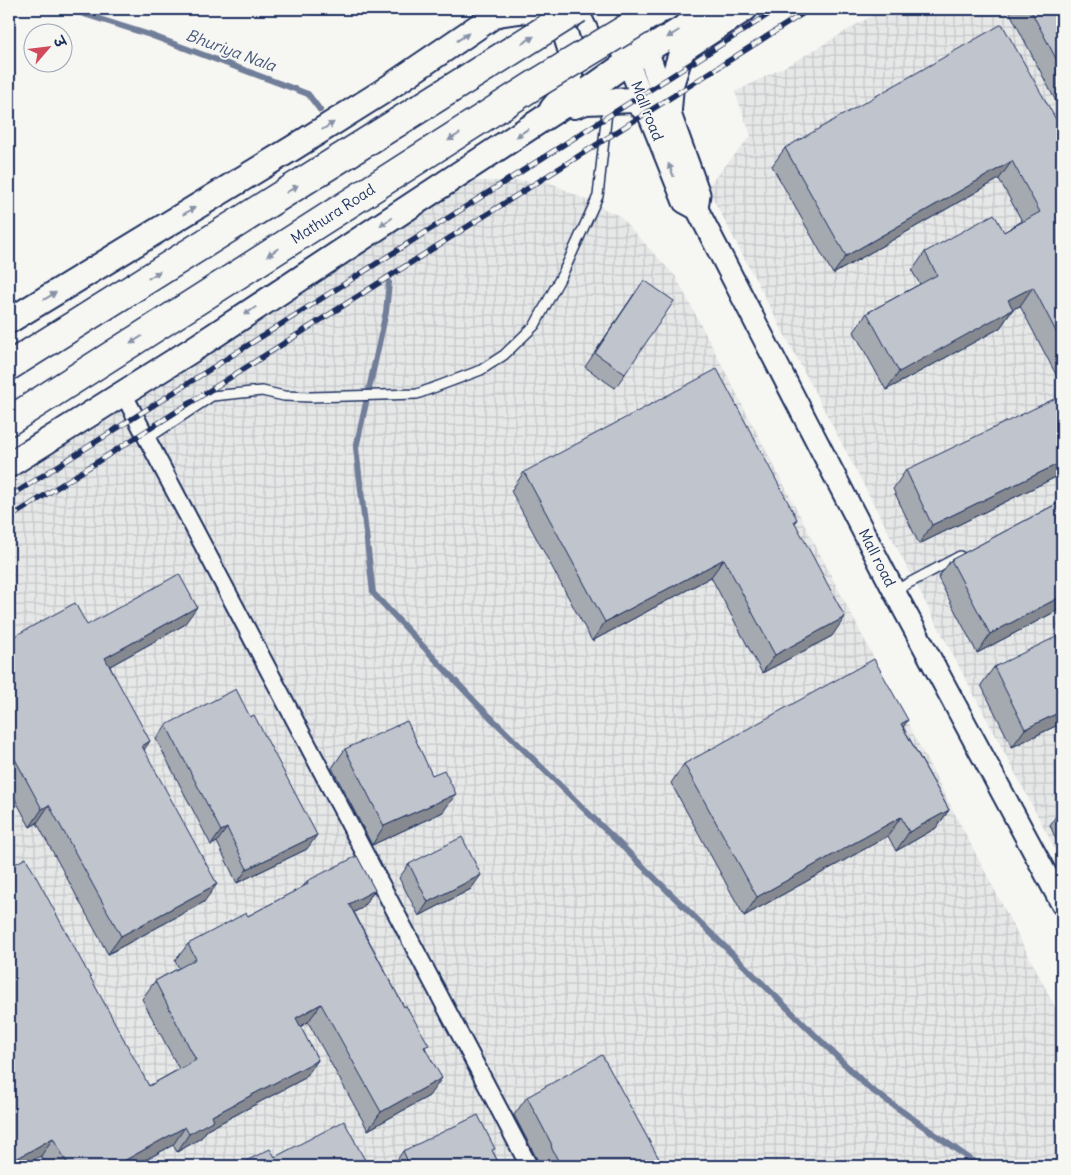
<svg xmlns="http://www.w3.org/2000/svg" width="1071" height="1175" viewBox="0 0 1071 1175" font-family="Delius,'Playpen Sans Deva',sans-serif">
  <defs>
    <pattern id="industrial-grid" width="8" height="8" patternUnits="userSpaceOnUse" patternTransform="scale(1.25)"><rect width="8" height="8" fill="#e6e7e7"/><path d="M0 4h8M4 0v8" fill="none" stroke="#c5c6c9"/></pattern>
  </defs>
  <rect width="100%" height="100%" fill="#f6f6f2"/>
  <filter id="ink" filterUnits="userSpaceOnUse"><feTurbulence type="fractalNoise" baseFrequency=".02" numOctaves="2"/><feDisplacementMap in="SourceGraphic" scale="10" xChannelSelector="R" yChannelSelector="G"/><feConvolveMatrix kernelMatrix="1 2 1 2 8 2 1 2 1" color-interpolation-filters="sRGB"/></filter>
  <g filter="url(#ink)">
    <g fill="url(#industrial-grid)">
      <polygon points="883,9 1062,9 1062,862 707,187 751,136 735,92 794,62"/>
      <polygon points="453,181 547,181 619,216 676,277 1062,1020 1062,1166 9,1166 9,458"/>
    </g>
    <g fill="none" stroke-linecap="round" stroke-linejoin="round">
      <g stroke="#717e99" stroke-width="6">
        <polyline points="68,9 150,35 308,94 320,110"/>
        <polyline points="389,283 386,312 356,448 373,593 480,707 869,1088 980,1166"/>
      </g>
      <defs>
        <g id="service">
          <polyline points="312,9 338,9"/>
          <polyline points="147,439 212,396 262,391 284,396 311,397 417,394 481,370 504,355 535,325 563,273 598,196 608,102"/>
          <polyline points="894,591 960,556"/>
        </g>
        <polyline id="minor" points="123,393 529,1166"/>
        <g id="tertiary">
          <polyline points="602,9 628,62 684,202 697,209"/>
          <polyline points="627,9 647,50 699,194 697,209 894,591 1062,904"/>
        </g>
        <g id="secondary">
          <polyline points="496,14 526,10 546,14 565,33 571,52 570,79 562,97 552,109"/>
          <polyline points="574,106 586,102 634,100 648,112"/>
          <polyline points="669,110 671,85 682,50 745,9"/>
          <polyline points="9,321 293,148 382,92 504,9"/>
          <polyline points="9,465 192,350 544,118 591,88 628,62 714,9"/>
        </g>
        <g id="trunk">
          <polyline points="9,366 398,122"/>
          <polyline points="9,421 539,82"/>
        </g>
      </defs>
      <use href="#service" stroke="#1b2f5e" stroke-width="12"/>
      <use href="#minor" stroke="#1b2f5e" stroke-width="20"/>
      <use href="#tertiary" stroke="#1b2f5e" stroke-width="25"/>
      <use href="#secondary" stroke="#1b2f5e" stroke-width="28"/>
      <use href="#trunk" stroke="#1b2f5e" stroke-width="31"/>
      <use href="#service" stroke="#f6f6f2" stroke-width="9"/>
      <use href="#minor" stroke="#f6f6f2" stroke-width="16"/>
      <use href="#tertiary" stroke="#f6f6f2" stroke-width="21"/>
      <use href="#secondary" stroke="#f6f6f2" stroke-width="24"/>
      <use href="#trunk" stroke="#f6f6f2" stroke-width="28"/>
      <defs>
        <g id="rail">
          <polyline points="9,497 777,9"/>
          <polyline points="9,518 810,9"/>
        </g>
      </defs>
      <use href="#rail" stroke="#1b2f5e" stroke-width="5.5"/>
      <use href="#rail" stroke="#f6f6f2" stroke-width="4" stroke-dasharray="11" stroke-linecap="butt"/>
      <defs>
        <g id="trunk-bridge">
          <polyline points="539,82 659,9"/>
          <polyline points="398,122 578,9"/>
        </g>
      </defs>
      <use href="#trunk-bridge" stroke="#1b2f5e" stroke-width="31" stroke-linecap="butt"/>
      <use href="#trunk-bridge" stroke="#f6f6f2" stroke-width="28"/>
    </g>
    <g fill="#a5a9b0" stroke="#1b2f5e">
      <polygon points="1008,9 1062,9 1062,113"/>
      <polygon points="1062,130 1062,386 1020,306 1013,309 1000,328 886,390 854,332 867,313 920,284 912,271 925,252 1004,232 1022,221 999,179 833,274 772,166 785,148"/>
      <polygon points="634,294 625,374 615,388 585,367"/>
      <polygon points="1062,412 1062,474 919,544 893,489 906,470"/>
      <polygon points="524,472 797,519 795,523 832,636 762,673 711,577 592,641 511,491"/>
      <polygon points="1062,501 1062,608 977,653 938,578 951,560"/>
      <polygon points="184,625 110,666 204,902 108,954 37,823 30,827 9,788 9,639"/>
      <polygon points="994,667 1062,723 1012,747 981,685"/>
      <polygon points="166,725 307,849 237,883 217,842 211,845 156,739"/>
      <polygon points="903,727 949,810 936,828 896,851 888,836 744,916 671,783 684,764"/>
      <polygon points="345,749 432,775 443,812 372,845 332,768"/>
      <polygon points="1062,807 1062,854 1050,825"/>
      <polygon points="409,864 471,889 419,916 399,878"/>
      <polygon points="9,867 149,1086 179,1069 142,999 155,981 179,968 175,961 188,944 248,916 303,887 307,881 375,890 362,908 354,912 426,1049 429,1096 368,1130 308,1022 300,1027 318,1060 305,1078 207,1130 201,1138 177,1152 173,1145 134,1166 46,1166 41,1156"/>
      <polygon points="527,1097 663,1166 538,1166 538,1161 514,1115"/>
      <polygon points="403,1151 493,1152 500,1166 393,1166"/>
    </g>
    <g fill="#868990" stroke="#1b2f5e">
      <polygon points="1012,161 999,179 833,274 846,256"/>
      <polygon points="1033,287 1020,306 1013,309 1000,328 886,390 899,372 1008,300"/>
      <polygon points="1062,462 1062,474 919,544 932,525"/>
      <polygon points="724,559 711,577 592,641 605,622"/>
      <polygon points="1062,596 1062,608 977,653 990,634"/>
      <polygon points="197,607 184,625 92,676 105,658"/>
      <polygon points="845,617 832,636 762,673 775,655"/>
      <polygon points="1062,711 1062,723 1012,747 1025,729"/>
      <polygon points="908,720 895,739 901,724"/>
      <polygon points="150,741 138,759 142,746"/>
      <polygon points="456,794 443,812 372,845 384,826"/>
      <polygon points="49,805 37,823 30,827 42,809"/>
      <polygon points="949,810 936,828 896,851 909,832"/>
      <polygon points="901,817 888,836 744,916 757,897"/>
      <polygon points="227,828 217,842 211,845 221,831"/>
      <polygon points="317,835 307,849 237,883 247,869"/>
      <polygon points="481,875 471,889 419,916 428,902"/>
      <polygon points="217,884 204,902 108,954 121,936"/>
      <polygon points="375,890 362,908 337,921 349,904"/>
      <polygon points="321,1004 308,1022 283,1036 296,1018"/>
      <polygon points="318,1060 305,1078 207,1130 201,1138 177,1152 189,1134 212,1116"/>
      <polygon points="442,1078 429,1096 368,1130 381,1112"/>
      <polygon points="185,1127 173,1145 134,1166 119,1166 122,1162"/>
      <polygon points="53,1138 41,1156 22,1166 9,1166 9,1163"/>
    </g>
    <g fill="#c0c4cd" stroke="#1b2f5e">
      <polygon points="1030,9 1062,9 1062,70"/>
      <polygon points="1002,24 1062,130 1062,343 1033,287 1008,300 1013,309 899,372 867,313 937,275 925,252 994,214 1004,232 1040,212 1012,161 846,256 785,148"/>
      <polygon points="644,280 674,301 625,374 595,353"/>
      <polygon points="717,369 797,519 794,521 845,617 775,655 724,559 605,622 524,472"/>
      <polygon points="1056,398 1062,412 1062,462 932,525 906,470"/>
      <polygon points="1062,501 1062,596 990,634 951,560"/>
      <polygon points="179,574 197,607 105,658 150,741 142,746 217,884 121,936 49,805 42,809 9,748 9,639 75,603 87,625"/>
      <polygon points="1062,634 1062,711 1025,729 994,667"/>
      <polygon points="874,659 908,720 901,724 949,810 909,832 901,817 757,897 684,764"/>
      <polygon points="236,689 250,717 254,715 317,835 247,869 227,828 221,831 166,725"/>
      <polygon points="407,721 432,775 444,770 456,794 384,826 345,749"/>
      <polygon points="462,837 481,875 428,902 409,864"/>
      <polygon points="357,856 375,890 349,904 404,1007 406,1006 429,1045 424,1047 442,1078 381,1112 321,1004 296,1018 318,1060 212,1116 214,1120 189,1134 185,1127 122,1162 124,1166 69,1166 53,1138 9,1163 9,867 26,858 149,1086 196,1060 155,981 196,959 188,944 246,913 248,916 308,884 307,881"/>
      <polygon points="602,1055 663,1166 561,1166 552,1149 551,1143 527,1097"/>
      <polygon points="478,1115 495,1149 492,1150 500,1166 410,1166 403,1151"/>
      <polygon points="344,1121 368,1166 241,1166 240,1164 270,1149 275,1157"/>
    </g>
    <defs><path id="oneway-solid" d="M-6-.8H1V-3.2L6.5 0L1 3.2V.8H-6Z" transform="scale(1.25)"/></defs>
    <g fill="#8892a8">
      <use href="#oneway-solid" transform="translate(673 34) rotate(148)"/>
      <use href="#oneway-solid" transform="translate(463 37) rotate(-34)"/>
      <use href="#oneway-solid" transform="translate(528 40) rotate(-32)"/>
      <use href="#oneway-solid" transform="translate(328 126) rotate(-32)"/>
      <use href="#oneway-solid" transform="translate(522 133) rotate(146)"/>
      <use href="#oneway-solid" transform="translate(454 137) rotate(148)"/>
      <use href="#oneway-solid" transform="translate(671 170) rotate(-112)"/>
      <use href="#oneway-solid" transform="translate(292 189) rotate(-32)"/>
      <use href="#oneway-solid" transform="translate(189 211) rotate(-31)"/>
      <use href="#oneway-solid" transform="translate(386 222) rotate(147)"/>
      <use href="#oneway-solid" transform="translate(273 252) rotate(147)"/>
      <use href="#oneway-solid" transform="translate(154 275) rotate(-32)"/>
      <use href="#oneway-solid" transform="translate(50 296) rotate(-31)"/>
      <use href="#oneway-solid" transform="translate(250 311) rotate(147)"/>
      <use href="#oneway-solid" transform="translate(136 340) rotate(147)"/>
    </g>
  </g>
  <g text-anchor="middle" stroke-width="4" stroke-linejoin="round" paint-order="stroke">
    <g font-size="15" fill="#1b2f5e" stroke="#f6f6f2">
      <text transform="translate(647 111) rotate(68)" y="5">Mall road</text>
      <text transform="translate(333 214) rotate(-33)" y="5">Mathura Road</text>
      <text transform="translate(877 558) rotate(63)" y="5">Mall road</text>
    </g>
    <g font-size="16" font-style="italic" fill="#46567b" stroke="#f6f6f2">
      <text transform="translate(231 50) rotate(20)" y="6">Bhuriya Nala</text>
    </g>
  </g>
  <rect width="1071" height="1175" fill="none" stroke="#f6f6f2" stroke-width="30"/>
  <rect x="15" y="15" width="1041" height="1145" fill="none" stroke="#1b2f5e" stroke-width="2" filter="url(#ink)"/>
  <g transform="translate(48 48) rotate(62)"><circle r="24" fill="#f6f6f2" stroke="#9ea6b7"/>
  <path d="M0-4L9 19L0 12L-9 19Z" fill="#d1495b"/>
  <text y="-8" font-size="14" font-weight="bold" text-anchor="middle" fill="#1b2f5e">उ</text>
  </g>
</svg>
